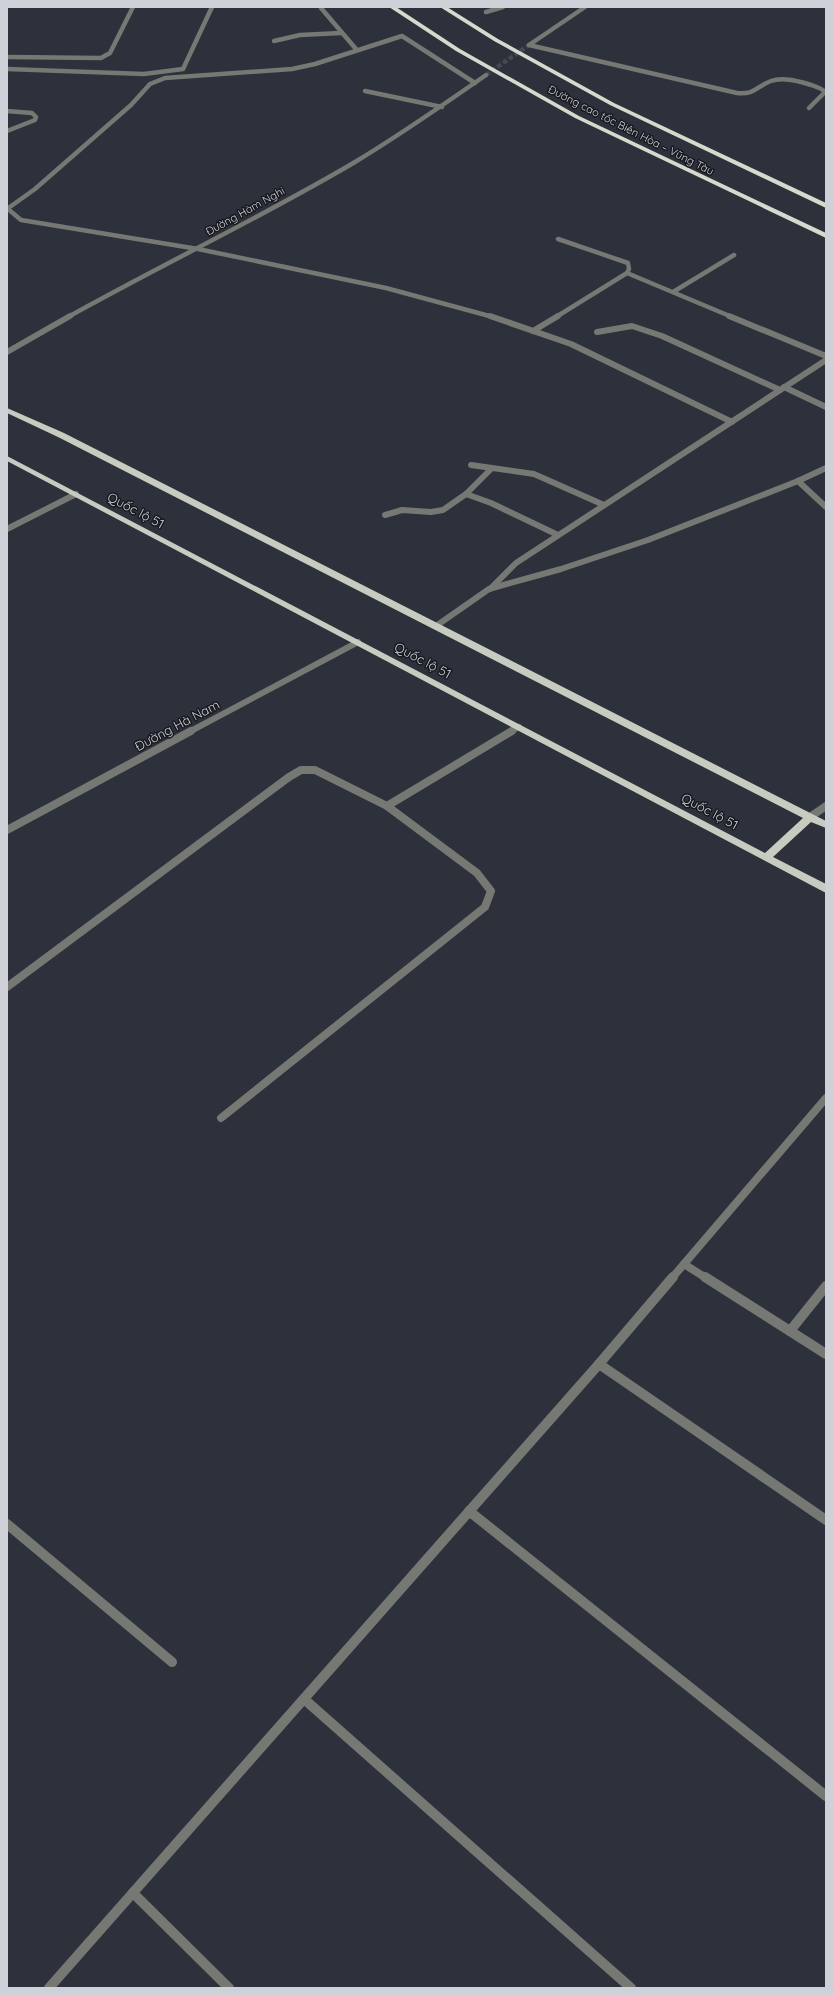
<svg xmlns="http://www.w3.org/2000/svg" width="833" height="1995" viewBox="0 0 833 1995" font-family="Quicksand,sans-serif">
  <rect width="100%" height="100%" fill="#2d313b"/>
  <g fill="none" stroke-linecap="round" stroke-linejoin="round">
    <polyline stroke="#454953" stroke-width="4.5" stroke-dasharray="4.5 2.5" stroke-linecap="butt" points="486,75 529,45"/>
    <g stroke="#767873" stroke-width="4.5">
      <path d="M529,45L737,93C755,95 757,86 771,81C783,77 797,81 808,84C814,86 822,88 825,92L809,108"/>
      <polyline points="7,57 101,58 110,53 133,7"/>
      <polyline points="365,91 442,107"/>
    </g>
    <g stroke="#767873" stroke-width="6">
      <polyline points="597,332 632,326 662,336 780,390"/>
      <polyline points="471,465 534,474 604,505"/>
      <polyline points="491,469 466,494 491,503 558,535"/>
      <polyline points="798,481 826,507"/>
      <polyline points="385,515 402,510 431,512 443,510 466,494"/>
      <polyline points="490,589 516,563 826,360"/>
      <polyline points="436,626 489,589 561,569 648,540 798,481 826,468"/>
      <polyline points="510,732 519,727"/>
    </g>
    <g stroke="#767873" stroke-width="8">
      <polyline points="7,987 289,777 301,770 315,770 387,806 512,731"/>
      <polyline points="221,1118 485,907 491,891 477,873 387,806"/>
      <polyline points="684,1264 706,1278"/>
      <polyline points="672,1278 826,1098"/>
    </g>
    <g stroke="#767873" stroke-width="10">
      <polyline points="705,1277 826,1354"/>
      <polyline points="790,1331 826,1286"/>
      <polyline points="599,1364 826,1520"/>
      <polyline points="469,1511 826,1796"/>
      <polyline points="7,1524 172,1662"/>
      <polyline points="304,1699 631,1988"/>
      <polyline points="133,1893 229,1988"/>
      <polyline points="49,1988 599,1364 673,1277"/>
    </g>
    <g stroke="#767873" stroke-width="4.5">
      <polyline points="321,8 356,49"/>
      <polyline points="486,12 503,7"/>
      <polyline points="274,41 300,35 341,33"/>
      <polyline points="529,45 585,7"/>
      <polyline points="7,69 144,74 183,69 212,7"/>
      <polyline points="7,111 32,113 36,117 35,120 7,131"/>
      <polyline points="7,209 35,189 131,105 150,84 165,78 292,69 315,64 402,36 475,83"/>
      <polyline points="8,209 21,220 198,249 386,288 493,317"/>
      <polyline points="627,273 732,317"/>
      <polyline points="673,292 734,255"/>
      <path d="M68,317C163,264 262,217 355,162C400,135 443,105 486,75"/>
      <polyline points="556,317 627,273 629,269 628,263 558,239"/>
    </g>
    <g stroke="#767873" stroke-width="6">
      <polyline points="490,316 571,344 732,422"/>
      <polyline points="729,316 826,356"/>
      <polyline points="533,331 558,316"/>
      <polyline points="7,352 70,316"/>
      <polyline points="784,387 826,407"/>
      <polyline points="7,529 76,494"/>
      <polyline points="189,732 358,642"/>
    </g>
    <polyline stroke="#767873" stroke-width="8" points="7,830 191,731"/>
    <polyline stroke="#767873" stroke-width="8" points="810,817 826,806"/>
    <polygon fill="#c8ccc0" fill-rule="evenodd" points="7,408 64,433 826,821 826,828 811,822 773,857 826,884 826,893 7,461 7,456 765,853 803,818 58,437 7,413"/>
    <g fill="#d6dacd" fill-rule="evenodd">
      <polygon points="389,7 396,7 460,49 579,116 826,233 826,238 575,118 456,51"/>
      <polygon points="440,7 447,7 498,39 614,103 826,203 826,208 610,105 494,41"/>
    </g>
  </g>
  <g text-anchor="middle" stroke-width="3" stroke-linejoin="round" paint-order="stroke">
    <g font-size="11" fill="#cfd1d8" stroke="#17191e">
      <text transform="translate(631 130) rotate(27)" y="4">Đường cao tốc Biên Hòa – Vũng Tàu</text>
      <text transform="translate(245 211) rotate(-29)" y="4">Đường Hàm Nghi</text>
    </g>
    <g font-size="13" fill="#cfd1d8" stroke="#17191e">
      <text transform="translate(136 510) rotate(28)" y="5">Quốc lộ 51</text>
      <text transform="translate(423 660) rotate(28)" y="5">Quốc lộ 51</text>
      <text transform="translate(177 725) rotate(-28)" y="5">Đường Hà Nam</text>
      <text transform="translate(710 811) rotate(28)" y="5">Quốc lộ 51</text>
    </g>
  </g>
  <rect width="833" height="1995" fill="none" stroke="#cfd1d8" stroke-width="16"/>
</svg>
